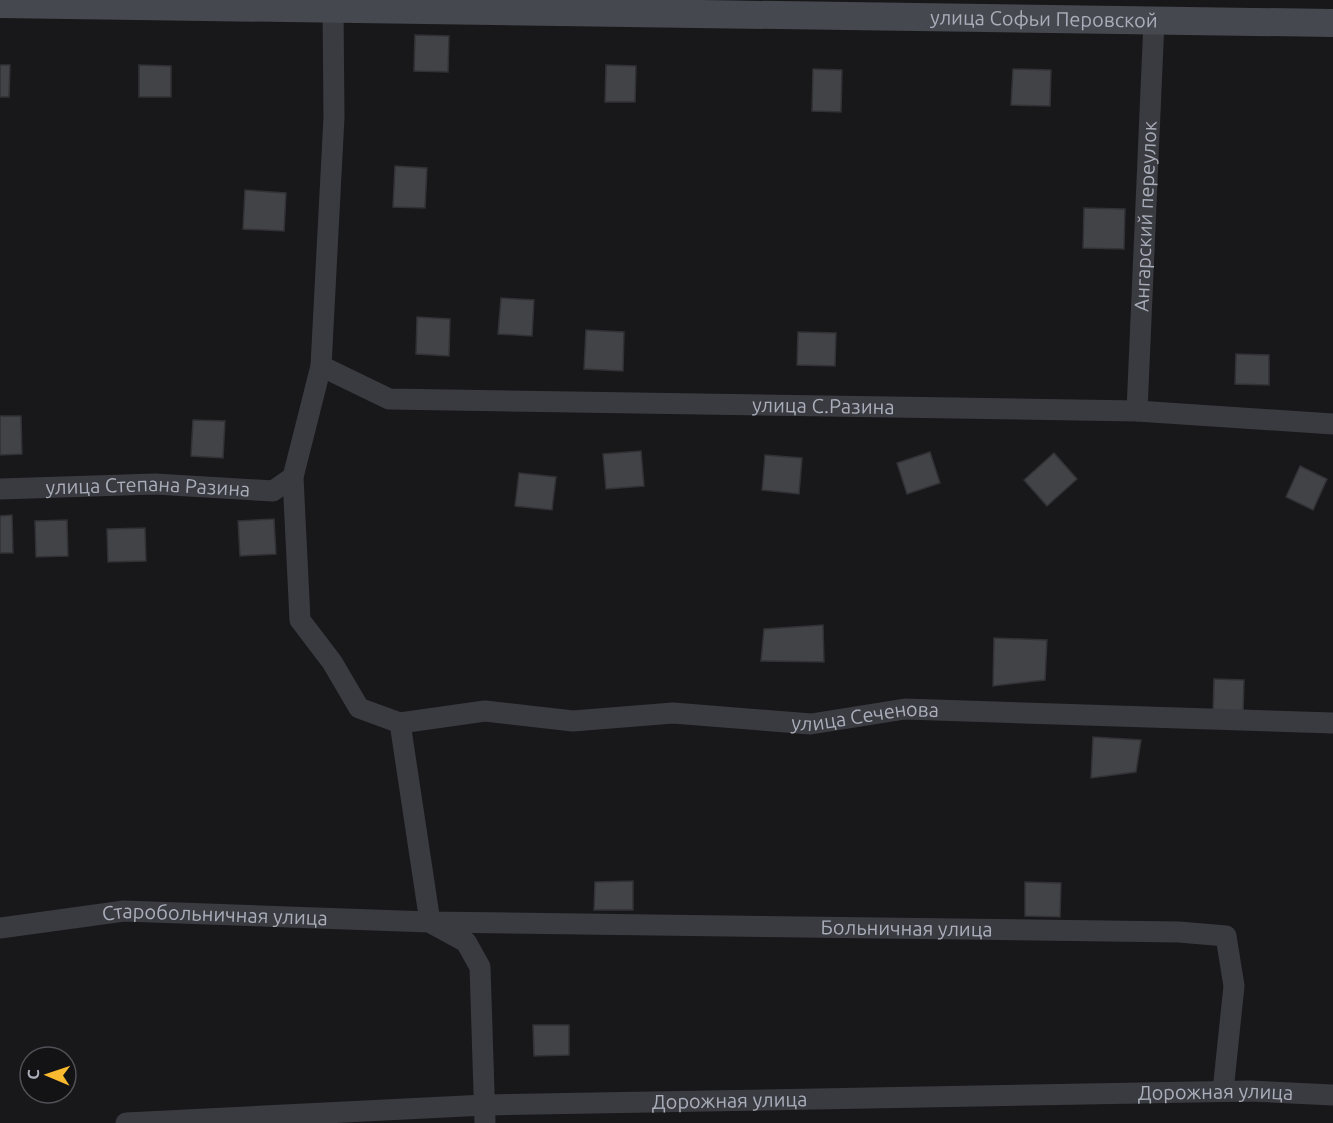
<svg xmlns="http://www.w3.org/2000/svg" width="1333" height="1123" viewBox="0 0 1333 1123" font-family="Ubuntu,sans-serif">
  <rect width="100%" height="100%" fill="#18181a"/>
  <g fill="#424347" stroke="#323136" stroke-width="1.5">
    <polygon points="415,35 449,36 448,72 414,71"/>
    <polygon points="0,65 10,65 9,97 0,97"/>
    <polygon points="139,65 171,66 171,97 139,97"/>
    <polygon points="606,65 636,66 635,102 605,102"/>
    <polygon points="813,69 842,70 841,112 812,111"/>
    <polygon points="1013,69 1051,70 1050,106 1011,105"/>
    <polygon points="395,166 427,168 425,208 393,207"/>
    <polygon points="245,190 286,193 284,231 243,229"/>
    <polygon points="1084,208 1125,209 1124,249 1083,248"/>
    <polygon points="501,298 534,300 532,336 498,334"/>
    <polygon points="417,317 450,319 449,356 416,354"/>
    <polygon points="586,330 624,332 623,371 584,369"/>
    <polygon points="798,332 836,333 835,366 797,365"/>
    <polygon points="1236,354 1269,355 1269,385 1235,384"/>
    <polygon points="0,416 21,416 22,454 0,455"/>
    <polygon points="193,420 225,421 223,458 191,456"/>
    <polygon points="641,451 644,486 606,489 603,454"/>
    <polygon points="930,452 940,483 907,494 897,463"/>
    <polygon points="1054,453 1077,479 1047,506 1024,480"/>
    <polygon points="765,455 802,458 799,494 762,490"/>
    <polygon points="1300,466 1327,479 1313,510 1286,497"/>
    <polygon points="519,473 556,477 552,510 515,506"/>
    <polygon points="12,515 13,553 0,553 0,516"/>
    <polygon points="274,519 276,554 240,556 238,521"/>
    <polygon points="67,520 68,556 36,557 35,521"/>
    <polygon points="145,528 146,561 108,562 107,529"/>
    <polygon points="823,625 824,662 761,661 764,629"/>
    <polygon points="994,638 1047,640 1045,680 993,686"/>
    <polygon points="1214,679 1244,680 1243,714 1213,713"/>
    <polygon points="1093,737 1141,740 1136,772 1091,778"/>
    <polygon points="633,881 633,910 594,910 595,882"/>
    <polygon points="1025,882 1061,883 1060,917 1025,916"/>
    <polygon points="533,1025 569,1025 569,1055 534,1056"/>
  </g>
  <g fill="none" stroke-linecap="round" stroke-linejoin="round">
    <g stroke="#3a3b41" stroke-width="21">
      <polyline points="333,7 334,117 321,366 293,477 300,620 332,662 359,708 400,723 430,922"/>
      <path id="s1" d="M321,366L389,399L1137,411L1333,424"/>
      <path id="s2" d="M1137,411L1154,21"/>
      <path id="s3" d="M0,489L155,484L273,491L293,477"/>
      <path id="s4" d="M400,723L485,711L573,721L673,713L811,724L905,709L1333,723"/>
      <polyline points="433,924 466,942 480,967 485,1123"/>
      <path id="s5" d="M0,928L124,911L430,922L1179,932L1226,936L1234,986L1223,1091"/>
      <path id="s6" d="M126,1123L485,1105L1250,1091L1333,1095"/>
    </g>
    <path stroke="#46484f" stroke-width="28" id="s7" d="M0,4L1333,23"/>
  </g>
  <g text-anchor="middle" stroke-width="6" stroke-linejoin="round" paint-order="stroke">
    <g font-size="20" fill="#a9aeba" stroke="#131315">
      <text dy="7" stroke="none"><textPath href="#s7" startOffset="1044">улица Софьи Перовской</textPath></text>
      <text dy="7" stroke="none"><textPath href="#s2" startOffset="195">Ангарский переулок</textPath></text>
      <text dy="7" stroke="none"><textPath href="#s1" startOffset="510">улица С.Разина</textPath></text>
      <text dy="7" stroke="none"><textPath href="#s3" startOffset="148">улица Степана Разина</textPath></text>
      <text dy="7" stroke="none"><textPath href="#s4" startOffset="468">улица Сеченова</textPath></text>
      <text dy="7" stroke="none"><textPath href="#s5" startOffset="216">Старобольничная улица</textPath></text>
      <text dy="7" stroke="none"><textPath href="#s5" startOffset="908">Больничная улица</textPath></text>
      <text dy="7" stroke="none"><textPath href="#s6" startOffset="1090">Дорожная улица</textPath></text>
      <text dy="7" stroke="none"><textPath href="#s6" startOffset="604">Дорожная улица</textPath></text>
    </g>
  </g>
  <g transform="translate(48 1075) rotate(272)"><circle r="28" fill="#131315" stroke="#4f5157" stroke-width="1.5"/>
  <path d="M0-4.5L10 22L0 15L-10 22Z" fill="#faba2f"/>
  <text y="-9" font-size="16" font-weight="bold" text-anchor="middle" fill="#a9aeba">С</text>
  </g>
</svg>
